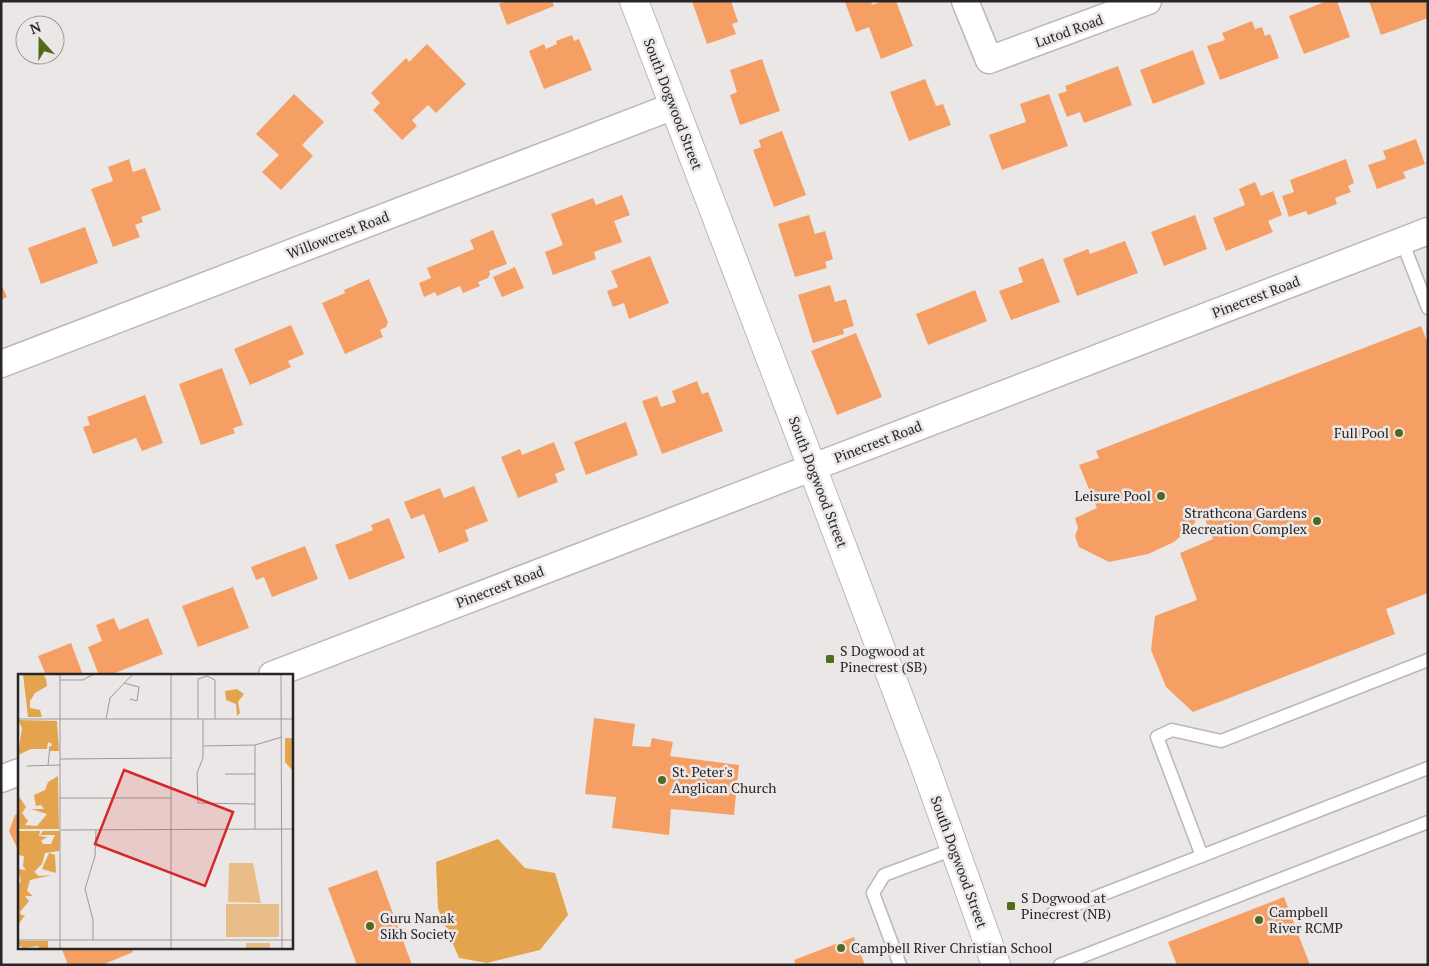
<svg xmlns="http://www.w3.org/2000/svg" width="1429" height="966" viewBox="0 0 1429 966" font-family="'PT Serif',serif">
  <rect width="100%" height="100%" fill="#ebe7e6"/>
  <polygon fill="#e4a34d" points="498,839 525,868 555,873 568,915 540,950 487,963 459,958 438,909 436,862"/>
  <g fill="#f69f65">
    <polygon points="506,1 552,1 554,6 507,25 499,4"/>
    <polygon points="692,1 725,1 726,3 731,1 738,22 732,24 736,34 707,44"/>
    <polygon points="871,1 872,5 883,1 896,1 913,46 881,59 869,27 856,32 845,2"/>
    <polygon points="1327,1 1337,1 1350,37 1304,54 1289,16"/>
    <polygon points="1369,1 1427,1 1428,18 1381,35"/>
    <polygon points="1252,21 1255,29 1262,27 1265,36 1270,34 1279,58 1220,80 1207,46 1225,40 1222,33"/>
    <polygon points="572,35 574,41 579,39 592,70 544,89 529,51 544,44 546,49 557,44 556,41"/>
    <polygon points="427,44 466,84 436,113 428,105 412,120 417,126 402,140 373,110 380,103 371,93 406,58 409,62"/>
    <polygon points="1193,50 1205,84 1153,104 1140,70"/>
    <polygon points="762,59 780,111 740,125 730,95 737,92 730,70"/>
    <polygon points="1118,66 1132,105 1084,123 1080,112 1067,117 1058,94 1067,91 1065,86"/>
    <polygon points="925,79 936,106 943,104 951,125 909,141 890,92"/>
    <polygon points="294,94 324,122 302,145 313,156 281,190 262,172 279,155 256,134"/>
    <polygon points="1049,94 1068,146 1002,170 989,135 1026,122 1020,104"/>
    <polygon points="782,131 806,195 774,207 753,150 761,147 759,140"/>
    <polygon points="1416,139 1425,164 1403,172 1406,178 1377,189 1368,165 1386,159 1383,151"/>
    <polygon points="129,159 133,172 145,168 161,210 141,217 143,222 135,225 140,237 113,247 91,189 113,181 108,167"/>
    <polygon points="1346,159 1354,183 1348,186 1351,192 1335,198 1337,204 1308,215 1306,211 1289,217 1282,196 1294,192 1290,180"/>
    <polygon points="1255,182 1261,196 1273,191 1282,215 1268,221 1273,232 1226,251 1213,218 1245,205 1239,189"/>
    <polygon points="622,195 630,215 614,221 622,242 594,252 596,259 553,275 545,252 563,245 551,214 593,198 596,205"/>
    <polygon points="809,215 815,234 825,231 833,259 825,262 827,268 795,277 778,224"/>
    <polygon points="1195,215 1207,249 1164,266 1151,232"/>
    <polygon points="85,227 98,263 41,284 28,248"/>
    <polygon points="493,230 507,264 489,271 490,274 488,278 478,282 480,286 463,293 460,286 437,296 435,292 424,297 419,283 431,278 427,268 474,249 470,240"/>
    <polygon points="1125,241 1138,273 1077,296 1063,259 1088,249 1090,254"/>
    <polygon points="650,256 669,303 629,319 624,303 613,307 607,291 618,287 611,271"/>
    <polygon points="1043,258 1060,302 1011,320 999,291 1023,282 1018,268"/>
    <polygon points="515,267 524,288 502,297 493,277"/>
    <polygon points="369,279 388,322 386,327 380,330 383,337 345,354 322,303 345,293 344,290"/>
    <polygon points="1,284 7,297 1,300"/>
    <polygon points="830,285 835,302 846,299 854,326 843,329 844,334 813,343 798,295"/>
    <polygon points="975,290 987,321 928,345 916,314"/>
    <polygon points="291,325 304,354 288,361 291,367 250,385 234,349"/>
    <polygon points="1421,326 1428,344 1428,593 1386,609 1395,634 1193,712 1166,687 1151,650 1155,616 1197,600 1180,553 1213,539 1201,510 1194,524 1174,542 1148,554 1109,562 1079,547 1075,536 1078,528 1075,518 1097,508 1079,465 1099,458 1096,451"/>
    <polygon points="856,333 882,397 837,415 811,351"/>
    <polygon points="222,368 243,425 233,428 235,433 201,445 179,384"/>
    <polygon points="697,381 702,394 708,392 723,431 662,454 642,401 657,396 661,407 676,402 672,391"/>
    <polygon points="145,395 163,443 142,451 136,438 93,454 83,427 90,425 87,417"/>
    <polygon points="626,422 638,455 586,475 574,442"/>
    <polygon points="554,442 565,470 555,474 558,482 518,498 501,457 520,449 522,455"/>
    <polygon points="474,486 488,521 465,530 469,541 439,553 424,514 411,519 404,502 440,488 444,498"/>
    <polygon points="389,518 405,558 349,580 335,545 373,530 371,525"/>
    <polygon points="305,546 318,579 272,597 264,577 256,580 251,567"/>
    <polygon points="233,587 249,628 198,647 182,606"/>
    <polygon points="114,618 119,630 148,618 163,654 110,675 99,675 88,647 102,641 96,625"/>
    <polygon points="71,643 83,675 40,675 45,673 38,656"/>
    <polygon points="594,718 635,724 632,746 650,747 652,738 673,742 670,756 739,765 734,815 671,809 669,835 612,828 616,797 585,794"/>
    <polygon points="19,813 19,852 9,831 15,815"/>
    <polygon points="377,870 412,965 357,965 328,888"/>
    <polygon points="1284,897 1310,965 1177,965 1168,942"/>
    <polygon points="854,937 865,965 796,965 794,960"/>
    <polygon points="61,947 131,947 133,952 102,965 68,965"/>
  </g>
  <g fill="none" stroke-linecap="round" stroke-linejoin="round">
    <defs>
      <g id="lane">
        <polyline points="1402,241 1428,308"/>
        <polyline points="1202,856 1157,737 1172,730 1221,741 1428,660"/>
        <polyline points="1052,914 1428,768"/>
        <polyline points="900,965 873,893 884,875 954,849"/>
        <polyline points="1060,965 1428,822"/>
      </g>
      <g id="street">
        <polyline points="965,1 989,60 1148,1"/>
        <polyline points="1,364 674,106"/>
        <polyline points="272,675 1428,231"/>
        <polyline points="1,779 19,772"/>
      </g>
      <polyline id="secondary" points="634,1 828,509 925,766 996,965"/>
    </defs>
    <use href="#lane" stroke="#bbb7b6" stroke-width="15"/>
    <use href="#street" stroke="#bbb7b6" stroke-width="29"/>
    <use href="#secondary" stroke="#bbb7b6" stroke-width="30"/>
    <use href="#lane" stroke="#fff" stroke-width="12"/>
    <use href="#street" stroke="#fff" stroke-width="26"/>
    <use href="#secondary" stroke="#fff" stroke-width="28"/>
  </g>
  <g fill="#516a1b" stroke="#ebe7e6" stroke-width="2">
    <circle cx="1399" cy="433" r="5"/>
    <circle cx="1161" cy="496" r="5"/>
    <circle cx="1317" cy="521" r="5"/>
    <rect x="825" y="654" width="10" height="10" rx="2.5"/>
    <circle cx="662" cy="780" r="5"/>
    <rect x="1006" y="901" width="10" height="10" rx="2.5"/>
    <circle cx="1259" cy="920" r="5"/>
    <circle cx="370" cy="926" r="5"/>
    <circle cx="841" cy="948" r="5"/>
  </g>
  <g text-anchor="middle" stroke-width="5" stroke-linejoin="round" paint-order="stroke">
    <g font-size="14" fill="#272525" stroke="#ebe7e6">
      <text transform="translate(1069 31) rotate(-20)" y="5">Lutod Road</text>
      <text transform="translate(673 104) rotate(69)" y="5">South Dogwood Street</text>
      <text transform="translate(338 235) rotate(-21)" y="5">Willowcrest Road</text>
      <text transform="translate(1256 297) rotate(-21)" y="5">Pinecrest Road</text>
      <text transform="translate(878 442) rotate(-21)" y="5">Pinecrest Road</text>
      <text transform="translate(818 482) rotate(69)" y="5">South Dogwood Street</text>
      <text transform="translate(500 587) rotate(-21)" y="5">Pinecrest Road</text>
      <text transform="translate(959 862) rotate(70)" y="5">South Dogwood Street</text>
    </g>
    <g font-size="14" fill="#272525" stroke="#ebe7e6" text-anchor="start">
      <text x="1389" y="438" text-anchor="end">Full Pool</text>
      <text x="1151" y="501" text-anchor="end">Leisure Pool</text>
      <text x="1307" y="518" text-anchor="end">Strathcona Gardens<tspan x="1307" dy="16">Recreation Complex</tspan></text>
      <text x="840" y="656">S Dogwood at<tspan x="840" dy="16">Pinecrest (SB)</tspan></text>
      <text x="672" y="777">St. Peter's<tspan x="672" dy="16">Anglican Church</tspan></text>
      <text x="1021" y="903">S Dogwood at<tspan x="1021" dy="16">Pinecrest (NB)</tspan></text>
      <text x="1269" y="917">Campbell<tspan x="1269" dy="16">River RCMP</tspan></text>
      <text x="380" y="923">Guru Nanak<tspan x="380" dy="16">Sikh Society</tspan></text>
      <text x="851" y="953">Campbell River Christian School</text>
    </g>
  </g>
  <g transform="translate(18 674)">
    <rect width="275" height="275" fill="#ebe7e6"/>
    <path d="M211,189H235L243,229L210,228ZM208,230H261V263H208ZM228,269H252V275H228Z" fill="#e9bd88"/>
    <path d="M5,0H25L28,5L29,12L17,19L12,27V34L22,36L24,43H10ZM219,15L226,20L220,28L222,39L219,42L218,30L208,26L207,17ZM0,46L39,47L41,77H31L34,70L30,68L29,75H13L0,81L4,54ZM267,64H275V97L267,88ZM40,102L41,155H0V121L8,133L4,139L10,147L7,151L19,152L29,140L13,135H26L23,131L18,132L16,121L27,116L30,108ZM0,157H22L21,162L29,163L23,167L25,170H33L37,161H22L25,157H42L41,177L27,179L24,190L16,198L21,202L34,201L12,206L9,217L15,222H7L11,227L2,238L3,241H7L0,251V209L3,208L0,195L8,196L5,192L6,182L0,181ZM31,179L37,181L38,199L24,195ZM0,267H30V275H22L20,272L6,274L0,271Z" fill="#e4a34d"/>
    <path fill="none" stroke="#9d9999" stroke-width="1" d="M263,0L264,275M42,6H65L76,0M106,9L121,13L119,27L112,25M0,45H275M88,45L92,24L115,0M180,45V5L189,2L197,6V45M185,45V84L179,99L180,129L237,130M237,71V155M185,72L237,71L264,63M42,85L154,84M30,91L32,72M9,92L42,91M207,100H237M42,124H154M43,156L275,155M0,266H275M75,266V246L67,215L77,182L78,156M42,275V0M153,275V0"/>
    <path fill="#d62828" fill-opacity="0.15" stroke="#d62828" stroke-width="2.5" d="M106,96L215,138L187,212L77,170Z"/>
    <rect width="275" height="275" fill="none" stroke="#272525" stroke-width="2.5"/>
  </g>
  <rect width="1429" height="966" fill="none" stroke="#272525" stroke-width="5"/>
  <g transform="translate(40 40) rotate(339)"><circle r="24" fill="#ebe7e6" stroke="#9d9999"/>
  <path d="M0-4L9 19L0 12L-9 19Z" fill="#516a1b"/>
  <text y="-8" font-size="14" font-weight="bold" text-anchor="middle" fill="#272525">N</text>
  </g>
</svg>
